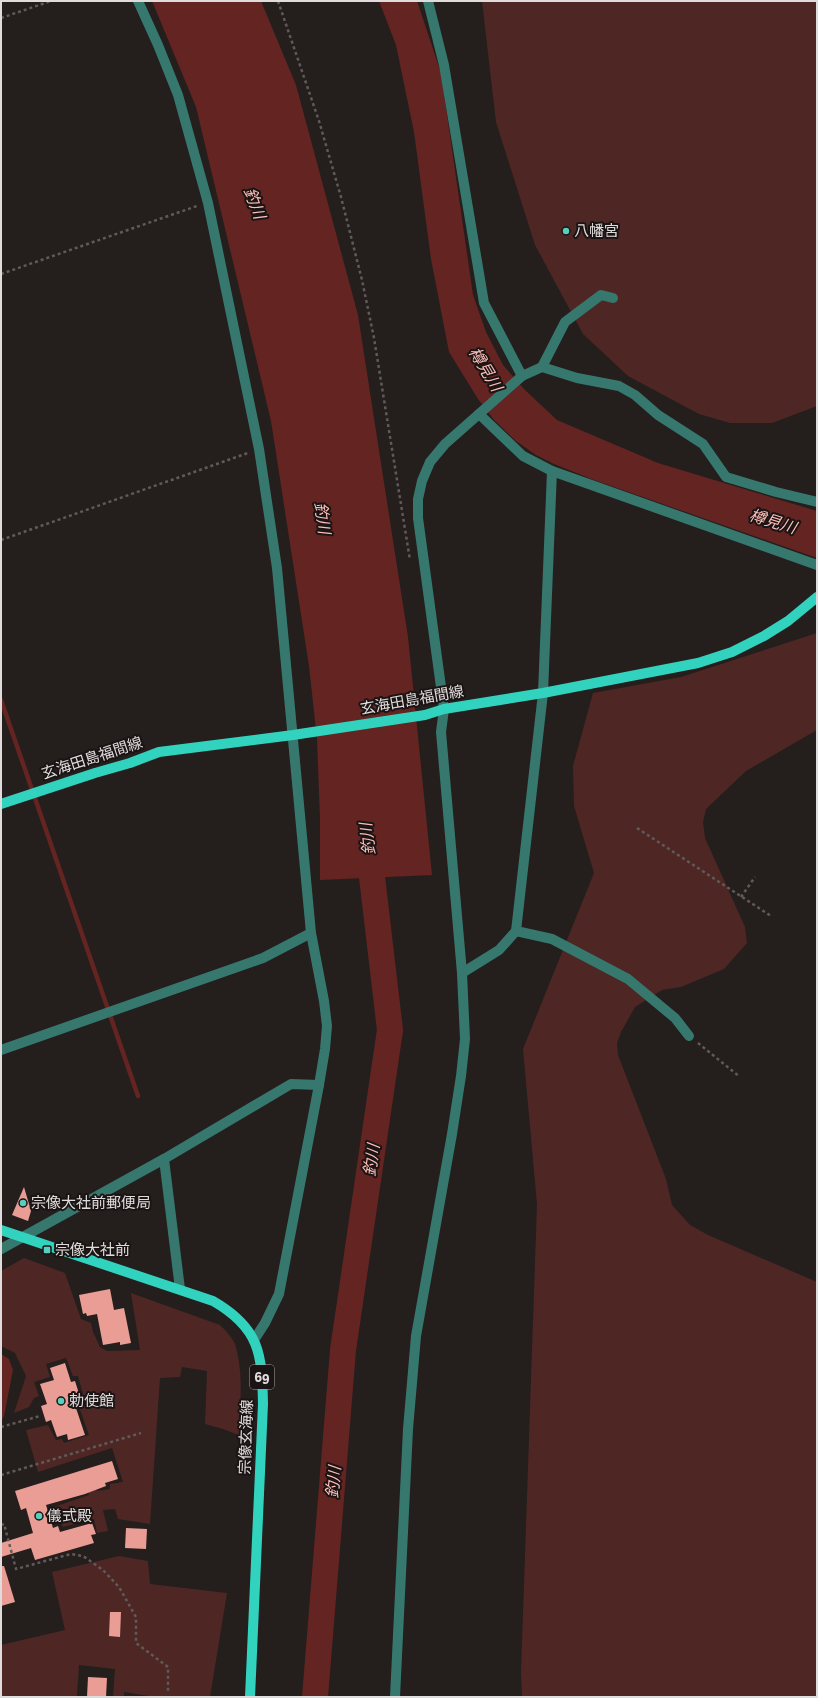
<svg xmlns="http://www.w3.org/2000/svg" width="818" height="1698" viewBox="0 0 818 1698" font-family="'Zilla Slab','Noto Sans JP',serif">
  <rect width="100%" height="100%" fill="#241e1d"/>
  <g fill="#4e2724">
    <polygon points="482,1 817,1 817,406 772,423 730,423 699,414 628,376 583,334 535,245 496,122"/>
    <polygon points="817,633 817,730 746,771 706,809 703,822 705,838 745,927 747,943 724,969 681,987 662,990 635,1007 621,1032 617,1043 618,1055 666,1179 672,1205 690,1225 708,1235 817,1282 817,1697 522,1697 521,1672 537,1204 523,1049 594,873 574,806 573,766 593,693 681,677"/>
    <path d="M24,1258L65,1273L81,1319L91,1323L93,1332L100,1347L107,1351L140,1350L131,1293L220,1325C225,1330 232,1337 235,1344C244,1374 240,1405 239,1435L223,1429L205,1424L207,1371L182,1367L180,1377L160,1378L150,1524L118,1519L115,1509L103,1510L108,1531L97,1533L94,1519L63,1527L60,1520L56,1519L54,1507L89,1495L88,1490L95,1487L97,1491L110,1489V1484L123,1482L112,1448L38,1472L26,1430L48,1425L56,1440L62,1439L64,1443L89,1435L78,1404L85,1401L78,1376H73L66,1358L46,1364L50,1377L34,1382L39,1396L34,1398L29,1407L14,1413L26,1376L15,1353L1,1346V1271Z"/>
    <polygon points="119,1556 148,1561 150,1584 227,1593 210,1697 155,1697 124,1692 124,1697 113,1697 115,1669 79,1665 77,1696 1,1697 1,1645 65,1630 52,1572"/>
  </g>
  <g fill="#642421">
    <polygon points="152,1 261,1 296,85 358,315 408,637 432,875 320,880 320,819 317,739 309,666 271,421 196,107"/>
    <polygon points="379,1 417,1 441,73 473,295 486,332 503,365 525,390 557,420 658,463 817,511 817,558 594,480 554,464 536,455 516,441 494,420 478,399 449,352 431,259 414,132 396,45"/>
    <polygon points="1,1354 9,1359 13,1370 4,1416 1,1422"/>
  </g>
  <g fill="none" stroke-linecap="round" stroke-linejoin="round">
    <polyline stroke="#642421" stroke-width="4.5" points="1,700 138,1096"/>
    <polyline stroke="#642421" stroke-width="26" points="315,1697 343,1350 390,1030 368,843"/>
  </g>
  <g fill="#ea9d95">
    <polygon points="24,1187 31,1211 28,1221 12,1215"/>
    <polygon points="110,1289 114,1310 124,1308 131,1343 120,1345 120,1342 103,1345 97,1314 87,1316 86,1313 83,1314 79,1295"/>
    <polygon points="65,1363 71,1382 75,1381 81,1400 74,1402 85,1435 68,1440 67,1434 57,1437 51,1420 46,1422 41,1406 47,1404 40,1384 54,1380 50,1368"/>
    <polygon points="112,1461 118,1479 105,1483 106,1486 85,1494 46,1505 53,1528 58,1526 60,1532 92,1523 96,1534 91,1535 94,1543 35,1560 31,1548 1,1557 1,1543 33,1533 26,1508 21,1510 15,1491"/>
    <polygon points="126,1528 147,1529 146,1549 125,1548"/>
    <polygon points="1,1566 4,1566 15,1602 1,1606"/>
    <polygon points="110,1612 121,1612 120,1637 109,1636"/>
    <polygon points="88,1677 107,1678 106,1697 87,1697"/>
  </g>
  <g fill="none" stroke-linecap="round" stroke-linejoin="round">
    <g stroke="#605a5a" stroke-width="2.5" stroke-dasharray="3 3" stroke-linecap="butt">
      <polyline points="278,1 319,121 341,197 362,280 374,338 410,560"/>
      <polyline points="1,18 51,1"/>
      <polyline points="1,274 197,206"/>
      <polyline points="1,540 248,453"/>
      <polyline points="637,828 771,916"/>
      <polyline points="741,897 755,877"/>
      <polyline points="698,1043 740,1077"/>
      <polyline points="1,1427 40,1416"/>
      <polyline points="1,1475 141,1433"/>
      <polyline points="1,1525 4,1524 16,1569 71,1554 83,1556 103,1570 119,1587 136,1617 136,1643 168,1667 168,1691"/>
    </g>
    <g stroke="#36786e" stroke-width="10">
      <polyline points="138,1 158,45 178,95 208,203 259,449 277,568 311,933 324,1001 327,1026 325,1049 319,1085 279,1294 265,1323 254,1340"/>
      <polyline points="428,1 444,65 484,303 522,376"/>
      <polyline points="542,367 565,322 601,295 613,298"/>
      <polyline points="479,414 523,456 552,471 817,565"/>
      <polyline points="516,931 552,939 628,979 675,1018 689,1036"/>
      <polyline points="462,973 499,950 516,931 543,693 552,471"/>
      <polyline points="1,1050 263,958 311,933"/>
      <polyline points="164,1159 180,1289"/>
      <polyline points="1,1249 164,1159 291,1084 319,1085"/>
      <polyline points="395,1697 408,1429 416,1336 452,1134 461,1076 465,1039 462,973 441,732 444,709 418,518 418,499 422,481 430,462 445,444 522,376 542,367 577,378 619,386 635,395 658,415 703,444 726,477 776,492 817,502"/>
    </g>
    <g stroke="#31d3bf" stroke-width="10">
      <polyline points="1,804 95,773 130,763 159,752 293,735 425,715 444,709 543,693 698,663 732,652 764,636 788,621 817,597"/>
      <path d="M1,1230L213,1301C260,1328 262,1354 263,1404L250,1697"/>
    </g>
  </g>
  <g fill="#5acebd" stroke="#1a1414" stroke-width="1.5">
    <circle cx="566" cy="231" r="4"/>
    <circle cx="23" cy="1203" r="4"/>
    <rect x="43" y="1246" width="8" height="8" rx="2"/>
    <circle cx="61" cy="1401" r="4"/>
    <circle cx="39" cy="1516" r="4"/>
  </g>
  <g text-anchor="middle" stroke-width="4" stroke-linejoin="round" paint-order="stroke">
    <rect fill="#1a1414" stroke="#a5a0a0" stroke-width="1" x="250" y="1365" width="24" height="24" rx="3"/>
    <g font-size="14" font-weight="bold" fill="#e1dcdc">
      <text x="262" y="1382">69</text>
    </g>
    <g font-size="15" fill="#e1dcdc" stroke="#1a1414" text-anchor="start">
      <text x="574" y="236">八幡宮</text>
      <text x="31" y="1208">宗像大社前郵便局</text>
      <text x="55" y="1255">宗像大社前</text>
      <text x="69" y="1406">勅使館</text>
      <text x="47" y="1521">儀式殿</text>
    </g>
    <g font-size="15" fill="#e1dcdc" stroke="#1a1414">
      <text transform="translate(412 700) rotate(-10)" y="5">玄海田島福間線</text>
      <text transform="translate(92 758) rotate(-18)" y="5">玄海田島福間線</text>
      <text transform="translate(246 1437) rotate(-88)" y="5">宗像玄海線</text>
    </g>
    <g font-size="16" font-style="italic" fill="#fdbdb7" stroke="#1a1414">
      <text transform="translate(255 203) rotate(69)" y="6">釣川</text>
      <text transform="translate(486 369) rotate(59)" y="6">樽見川</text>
      <text transform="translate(323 518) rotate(82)" y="6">釣川</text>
      <text transform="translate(773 521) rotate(17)" y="6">樽見川</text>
      <text transform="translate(367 839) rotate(-97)" y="6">釣川</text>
      <text transform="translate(371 1160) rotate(-82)" y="6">釣川</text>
      <text transform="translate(333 1482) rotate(-85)" y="6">釣川</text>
    </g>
  </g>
  <rect width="818" height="1698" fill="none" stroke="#e1dcdc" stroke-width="4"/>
</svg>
